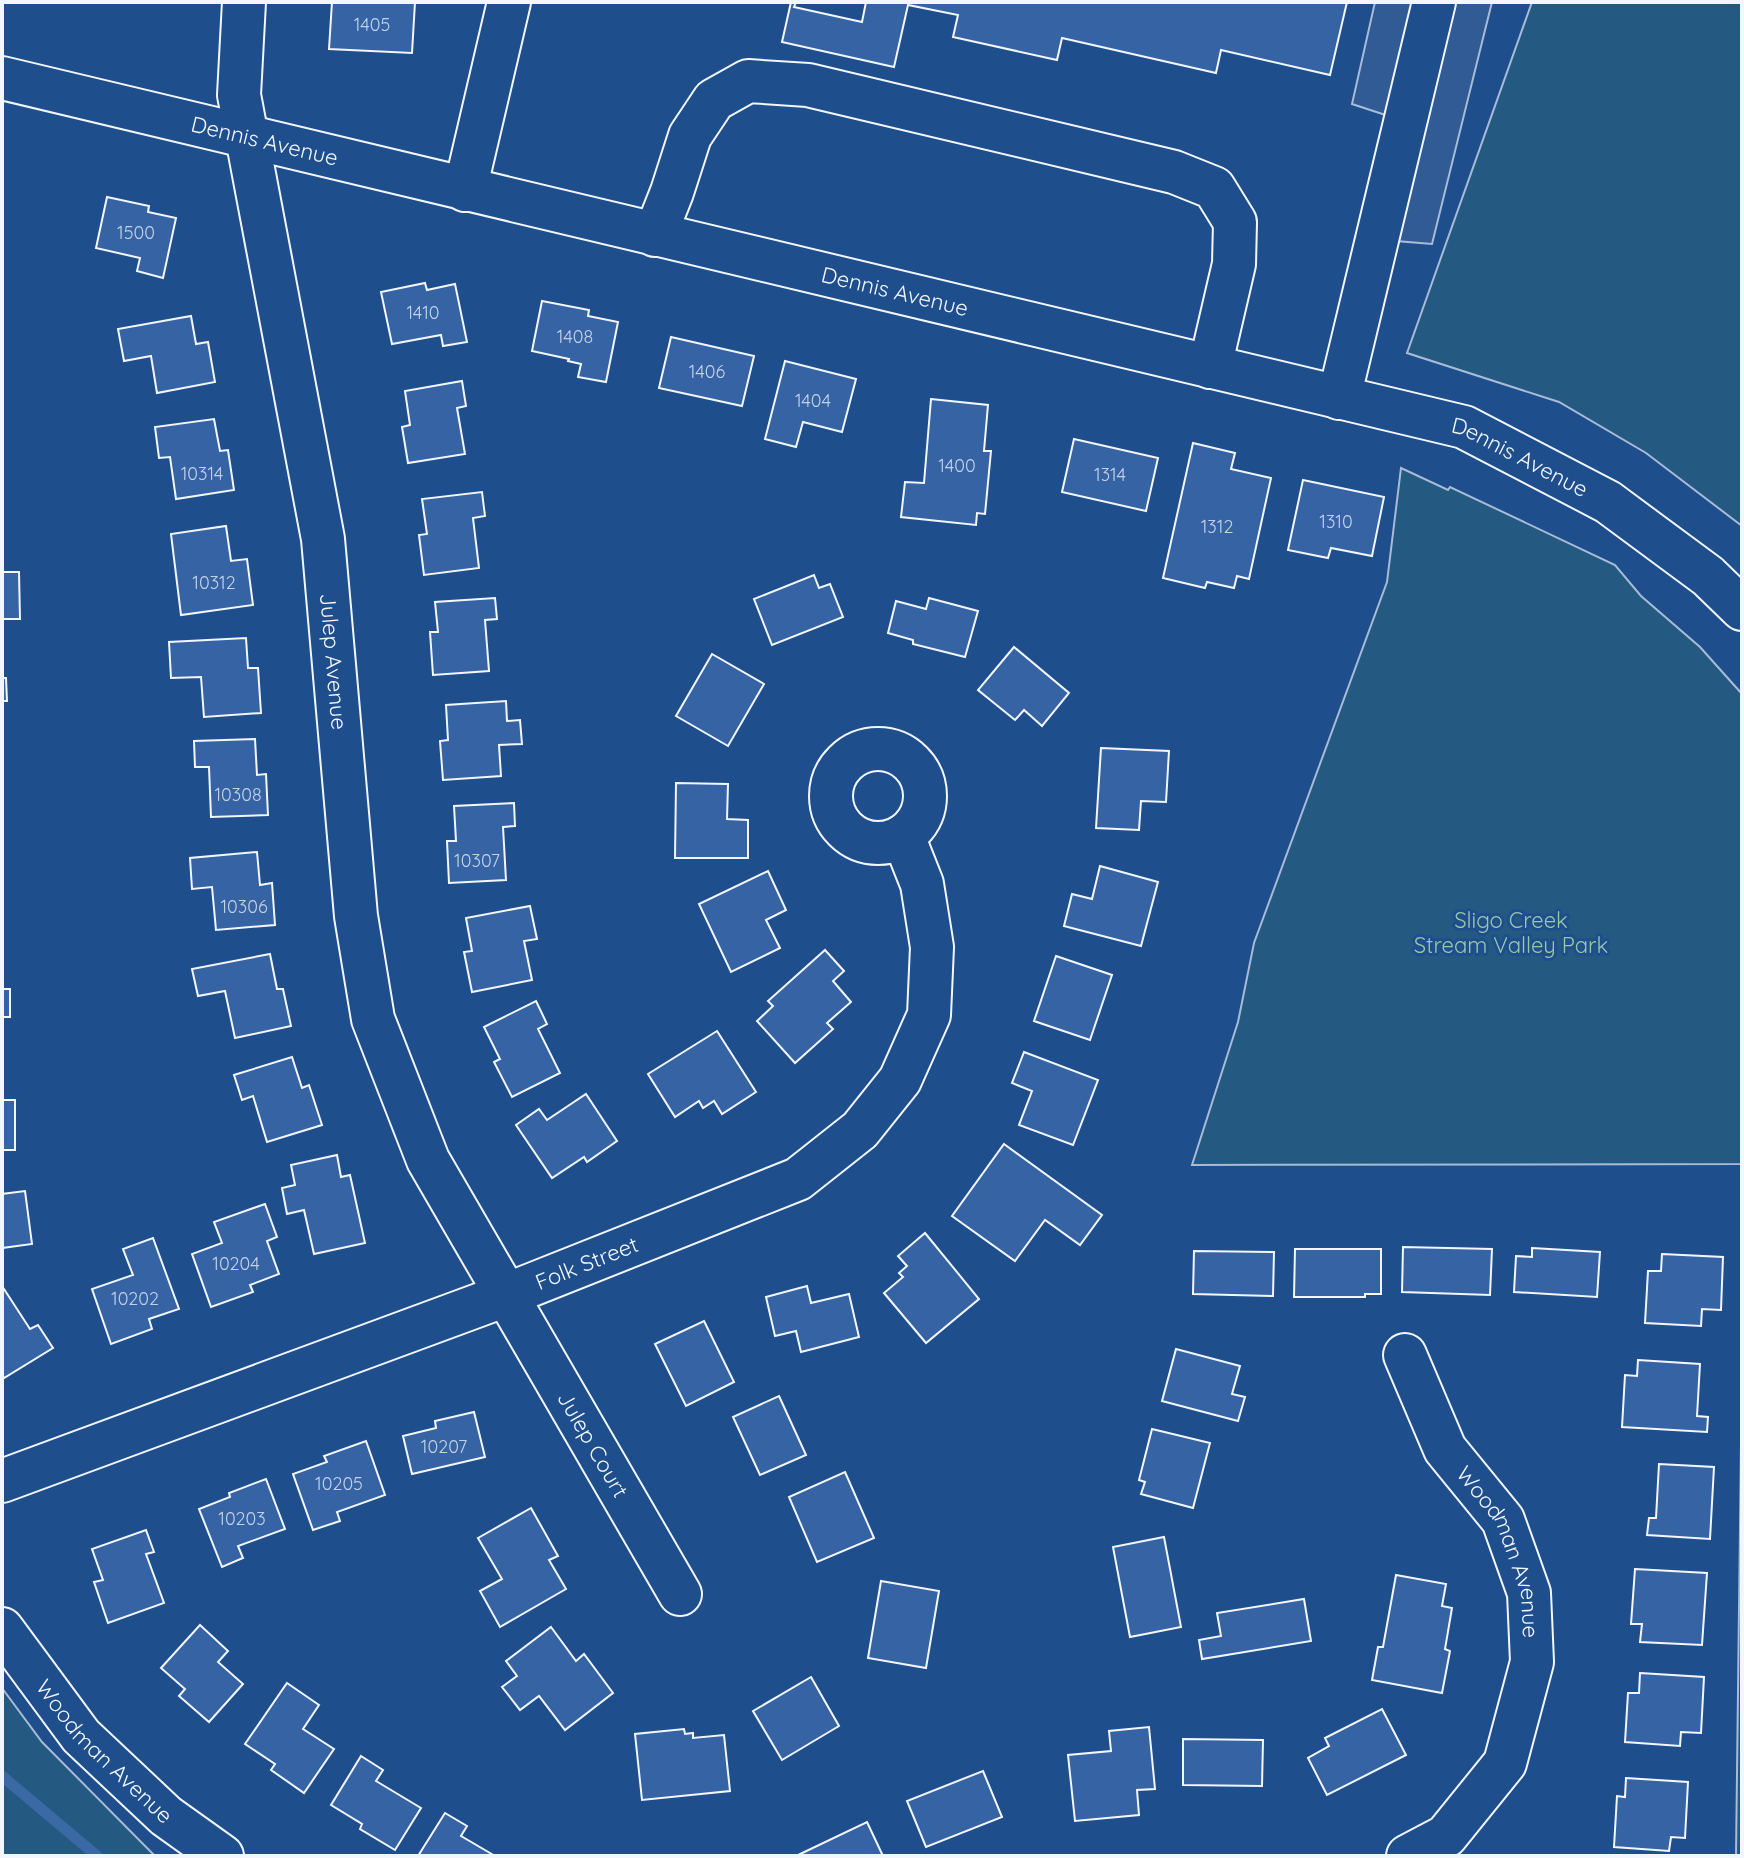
<svg xmlns="http://www.w3.org/2000/svg" width="1744" height="1858" viewBox="0 0 1744 1858" font-family="Quicksand,sans-serif">
  <rect width="100%" height="100%" fill="#1f4e8c"/>
  <g fill="#245a82" stroke="#a8bbd7" stroke-width="2">
    <polygon points="1532,2 1742,2 1742,526 1646,453 1559,402 1407,353"/>
    <polygon points="1401,468 1448,490 1450,487 1615,565 1641,596 1700,647 1742,694 1742,1164 1192,1165 1238,1022 1254,943 1387,582"/>
    <polygon points="1742,1361 1742,1856 1736,1856"/>
    <polygon points="2,1688 42,1742 155,1856 2,1856"/>
  </g>
  <polygon fill="#305b95" stroke="#a8bbd7" stroke-width="2" points="1375,2 1492,2 1432,244 1396,241 1416,125 1352,104"/>
  <g fill="none" stroke-linecap="round" stroke-linejoin="round">
    <polyline stroke="#3b69a3" stroke-width="11" points="2,1776 97,1856"/>
  </g>
  <g fill="#3563a3" stroke="#f2f6ff" stroke-width="2">
    <polygon points="332,2 415,2 412,53 329,49"/>
    <polygon points="791,2 796,2 794,7 862,22 866,2 1347,2 1330,75 1221,50 1216,73 1062,38 1057,60 953,37 958,15 908,5 894,67 782,42"/>
    <polygon points="107,197 149,206 148,212 176,218 163,278 137,271 140,258 96,248"/>
    <polygon points="425,283 427,290 455,284 467,342 443,346 441,335 392,344 381,292"/>
    <polygon points="542,301 589,310 588,316 618,322 606,382 578,377 581,364 568,361 569,359 532,351"/>
    <polygon points="191,316 196,344 208,342 215,382 157,393 151,356 124,361 118,329"/>
    <polygon points="671,337 754,356 742,406 659,388"/>
    <polygon points="785,361 856,379 842,432 803,422 796,447 765,439"/>
    <polygon points="462,381 466,406 457,408 465,454 408,463 402,427 410,425 405,391"/>
    <polygon points="931,399 988,405 984,451 991,451 985,514 977,513 976,525 901,517 905,482 924,483"/>
    <polygon points="214,419 220,451 228,450 234,490 176,499 170,457 159,458 155,427"/>
    <polygon points="1074,439 1158,458 1146,511 1062,492"/>
    <polygon points="1193,443 1235,453 1231,469 1271,478 1249,579 1237,576 1234,588 1207,582 1205,588 1163,578"/>
    <polygon points="1303,480 1384,497 1372,556 1331,548 1328,558 1288,550"/>
    <polygon points="482,492 485,516 473,518 479,568 424,575 419,535 427,534 422,499"/>
    <polygon points="226,526 231,561 247,559 253,605 181,615 171,534"/>
    <polygon points="2,572 19,572 20,619 2,619"/>
    <polygon points="814,575 819,588 830,584 843,617 772,645 754,599"/>
    <polygon points="495,598 497,619 485,620 489,671 433,675 430,632 438,632 435,602"/>
    <polygon points="929,598 978,611 965,657 913,644 913,640 888,633 896,601 926,609"/>
    <polygon points="246,638 248,668 258,668 261,713 204,717 201,677 171,678 169,642"/>
    <polygon points="1014,647 1069,693 1042,726 1024,710 1015,720 978,690"/>
    <polygon points="712,654 764,684 728,746 676,716"/>
    <polygon points="2,678 6,678 7,701 2,701"/>
    <polygon points="506,701 507,721 520,720 522,744 499,745 501,776 443,780 440,741 448,740 446,705"/>
    <polygon points="255,739 257,775 266,774 268,815 211,817 209,767 195,767 194,741"/>
    <polygon points="1101,748 1169,751 1166,802 1141,801 1139,830 1096,828"/>
    <polygon points="676,783 728,784 727,819 748,820 748,858 675,858"/>
    <polygon points="514,803 515,826 503,827 506,880 449,883 447,841 456,841 454,806"/>
    <polygon points="257,852 260,885 272,883 275,925 216,930 212,887 192,889 190,858"/>
    <polygon points="1100,866 1158,882 1141,946 1064,926 1072,894 1092,899"/>
    <polygon points="768,871 786,910 766,920 780,948 731,972 699,904"/>
    <polygon points="530,906 537,939 524,941 532,980 472,992 464,952 472,951 466,918"/>
    <polygon points="825,950 844,971 833,981 851,1002 827,1023 833,1029 795,1063 757,1021 773,1006 768,1001"/>
    <polygon points="270,954 277,989 283,989 291,1026 235,1038 225,991 198,996 192,969"/>
    <polygon points="1056,956 1112,975 1090,1040 1034,1021"/>
    <rect x="2" y="989" width="8" height="28"/>
    <polygon points="536,1001 547,1024 538,1029 560,1073 512,1097 494,1062 500,1059 484,1027"/>
    <polygon points="717,1031 756,1092 722,1114 714,1101 703,1108 699,1101 675,1117 648,1074"/>
    <polygon points="1024,1052 1098,1080 1073,1145 1019,1125 1032,1091 1012,1083"/>
    <polygon points="292,1057 302,1088 309,1085 322,1125 267,1142 253,1096 242,1100 234,1075"/>
    <polygon points="586,1094 617,1141 587,1162 584,1157 552,1178 516,1125 539,1109 547,1120"/>
    <rect x="2" y="1100" width="13" height="50"/>
    <polygon points="1004,1144 1102,1215 1080,1245 1045,1220 1015,1261 952,1216"/>
    <polygon points="337,1155 341,1177 350,1175 365,1243 314,1254 304,1210 287,1214 282,1188 295,1185 291,1165"/>
    <polygon points="25,1191 32,1244 2,1248 2,1194"/>
    <polygon points="265,1204 277,1237 267,1241 279,1274 250,1285 253,1292 211,1307 192,1254 222,1243 214,1222"/>
    <polygon points="925,1233 979,1299 926,1343 884,1293 903,1277 899,1273 907,1266 898,1256"/>
    <polygon points="153,1238 179,1309 149,1319 152,1329 111,1344 92,1289 133,1275 123,1249"/>
    <polygon points="1403,1247 1492,1249 1490,1295 1402,1292"/>
    <polygon points="1532,1248 1600,1252 1597,1297 1514,1292 1516,1256 1532,1257"/>
    <polygon points="1295,1249 1381,1249 1381,1294 1365,1294 1365,1297 1294,1297"/>
    <polygon points="1194,1251 1274,1252 1273,1296 1193,1294"/>
    <polygon points="1662,1254 1723,1257 1721,1310 1702,1309 1701,1326 1645,1323 1648,1271 1661,1271"/>
    <polygon points="807,1286 811,1303 849,1294 859,1337 801,1352 796,1331 775,1336 766,1297"/>
    <polygon points="4,1289 30,1329 38,1325 53,1348 4,1378 2,1374 2,1291"/>
    <polygon points="704,1321 734,1382 686,1406 655,1344"/>
    <polygon points="1176,1349 1240,1366 1232,1394 1245,1397 1238,1421 1162,1401"/>
    <polygon points="1638,1360 1700,1364 1697,1416 1708,1417 1707,1432 1622,1427 1625,1375 1637,1376"/>
    <polygon points="779,1396 806,1455 760,1475 733,1417"/>
    <polygon points="474,1412 485,1457 412,1474 403,1436 436,1428 435,1421"/>
    <polygon points="1152,1429 1210,1443 1193,1508 1141,1494 1145,1482 1139,1480"/>
    <polygon points="366,1441 385,1495 337,1512 340,1521 313,1530 293,1474 327,1462 324,1456"/>
    <polygon points="1659,1464 1714,1467 1710,1539 1647,1535 1649,1518 1656,1518"/>
    <polygon points="845,1472 874,1538 817,1562 789,1497"/>
    <polygon points="266,1479 285,1529 238,1546 243,1558 222,1567 199,1509 230,1497 229,1493"/>
    <polygon points="531,1508 558,1556 549,1560 566,1589 500,1627 480,1591 502,1579 478,1538"/>
    <polygon points="146,1530 154,1552 146,1554 164,1603 108,1623 94,1582 103,1580 92,1549"/>
    <polygon points="1164,1537 1181,1627 1130,1637 1113,1547"/>
    <polygon points="1635,1569 1707,1573 1702,1645 1640,1642 1642,1624 1631,1624"/>
    <polygon points="1396,1575 1446,1584 1442,1606 1452,1608 1445,1649 1450,1651 1442,1693 1372,1680 1378,1647 1383,1647"/>
    <polygon points="881,1581 939,1591 926,1668 868,1658"/>
    <polygon points="1304,1599 1311,1641 1202,1659 1199,1640 1221,1636 1217,1613"/>
    <polygon points="200,1625 228,1651 218,1662 243,1684 209,1722 179,1696 185,1689 161,1668"/>
    <polygon points="551,1627 576,1661 584,1654 613,1693 565,1730 539,1696 520,1710 502,1687 517,1676 506,1661"/>
    <polygon points="1640,1673 1704,1677 1701,1733 1681,1732 1680,1746 1625,1742 1628,1693 1639,1693"/>
    <polygon points="811,1677 839,1726 782,1760 753,1711"/>
    <polygon points="287,1683 319,1705 303,1729 334,1749 304,1793 271,1770 275,1764 245,1744"/>
    <polygon points="1382,1709 1406,1755 1327,1795 1308,1758 1329,1746 1325,1738"/>
    <polygon points="1149,1727 1155,1789 1137,1790 1139,1815 1075,1821 1068,1755 1111,1751 1109,1731"/>
    <polygon points="684,1729 685,1734 693,1733 693,1738 724,1735 730,1791 642,1800 635,1734"/>
    <polygon points="1183,1739 1263,1740 1262,1786 1183,1785"/>
    <polygon points="361,1756 383,1770 376,1781 421,1808 395,1850 360,1829 362,1824 331,1805"/>
    <polygon points="983,1771 1002,1817 926,1847 907,1801"/>
    <polygon points="1626,1778 1688,1782 1685,1838 1671,1837 1669,1851 1614,1847 1617,1796 1625,1797"/>
    <polygon points="445,1813 467,1826 461,1836 495,1856 418,1856"/>
    <polygon points="867,1822 883,1856 796,1856"/>
  </g>
  <g fill="none" stroke-linecap="round" stroke-linejoin="round">
    <defs>
      <g id="minor">
        <path id="s1" d="M244,2L239,95L323,539L356,916L373,1019L428,1160L680,1594"/>
        <path id="s2" d="M2,78L1464,427L1608,502L1708,576L1742,609"/>
        <polyline points="465,190 509,2"/>
        <polyline points="655,235 672,192 690,136 714,100 748,81 808,85 1174,172 1214,188 1235,222 1234,264 1210,367"/>
        <polyline points="1339,398 1434,2"/>
        <circle cx="878" cy="796" r="47"/>
        <path id="s3" d="M1405,1355L1445,1449L1503,1520L1529,1593L1532,1662L1505,1763L1446,1836L1408,1856"/>
        <path id="s4" d="M2,1481L506,1295L798,1179L860,1130L900,1080L929,1015L932,947L922,884L903,836"/>
        <path id="s5" d="M2,1629L81,1736L166,1816L222,1856"/>
      </g>
    </defs>
    <use href="#minor" stroke="#f2f6ff" stroke-width="46"/>
    <use href="#minor" stroke="#1f4e8c" stroke-width="42"/>
  </g>
  <g text-anchor="middle" stroke-width="6" stroke-linejoin="round" paint-order="stroke">
    <g font-size="18" fill="#c3d1e8">
      <text x="372" y="31">1405</text>
      <text x="136" y="239">1500</text>
      <text x="423" y="319">1410</text>
      <text x="575" y="343">1408</text>
      <text x="707" y="378">1406</text>
      <text x="813" y="407">1404</text>
      <text x="957" y="472">1400</text>
      <text x="202" y="480">10314</text>
      <text x="1110" y="481">1314</text>
      <text x="1336" y="528">1310</text>
      <text x="1217" y="533">1312</text>
      <text x="214" y="589">10312</text>
      <text x="238" y="801">10308</text>
      <text x="477" y="867">10307</text>
      <text x="244" y="913">10306</text>
      <text x="236" y="1270">10204</text>
      <text x="135" y="1305">10202</text>
      <text x="444" y="1453">10207</text>
      <text x="339" y="1490">10205</text>
      <text x="242" y="1525">10203</text>
    </g>
    <g font-size="22" fill="#f2f6ff" stroke="#1f4e8c">
      <text dy="8" stroke="none"><textPath href="#s2" startOffset="270">Dennis Avenue</textPath></text>
      <text dy="8" stroke="none"><textPath href="#s2" startOffset="918">Dennis Avenue</textPath></text>
      <text dy="8" stroke="none"><textPath href="#s2" startOffset="1566">Dennis Avenue</textPath></text>
      <text dy="8" stroke="none"><textPath href="#s1" startOffset="668">Julep Avenue</textPath></text>
      <text dy="8" stroke="none"><textPath href="#s4" startOffset="624">Folk Street</textPath></text>
      <text dy="8" stroke="none"><textPath href="#s1" startOffset="1508">Julep Court</textPath></text>
      <text dy="8" stroke="none"><textPath href="#s3" startOffset="222">Woodman Avenue</textPath></text>
      <text dy="8" stroke="none"><textPath href="#s5" startOffset="160">Woodman Avenue</textPath></text>
    </g>
    <g font-size="22" fill="#97c8a6" stroke="#1f4e8c">
      <text x="1511" y="928">Sligo Creek<tspan x="1511" dy="25">Stream Valley Park</tspan></text>
    </g>
  </g>
  <rect width="1744" height="1858" fill="none" stroke="#f2f6ff" stroke-width="8"/>
</svg>
